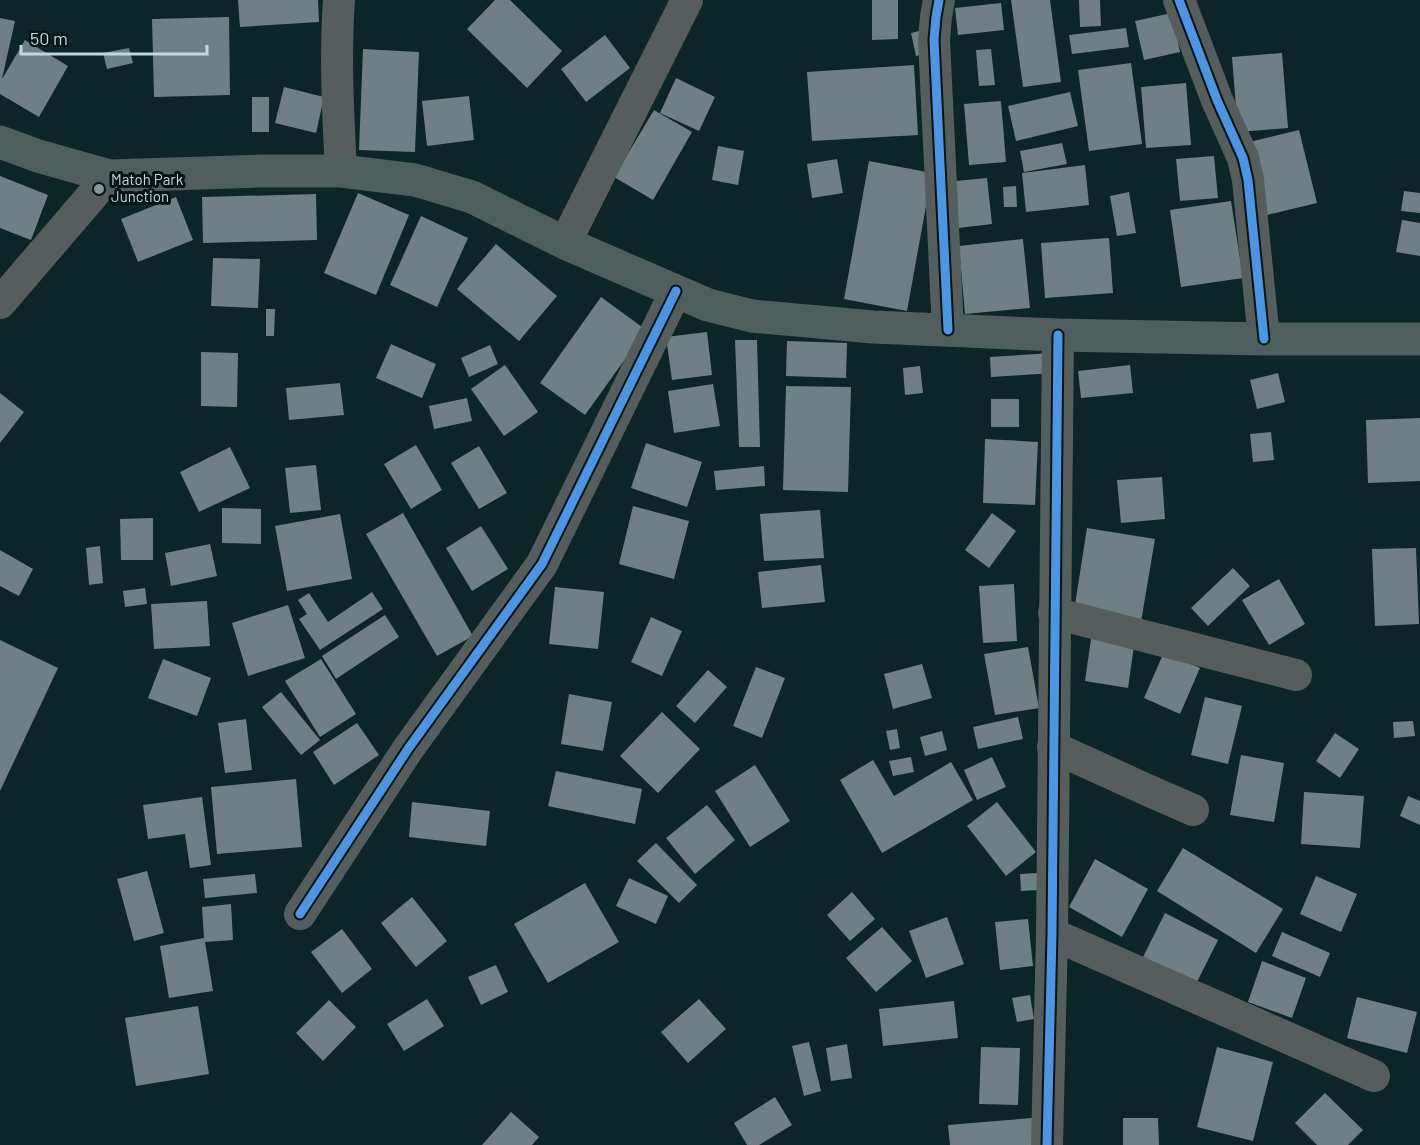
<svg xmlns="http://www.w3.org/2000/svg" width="1420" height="1145" viewBox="0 0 1420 1145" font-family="Barlow,sans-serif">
  <rect width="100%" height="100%" fill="#0c2527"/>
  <g fill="#6e8084">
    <polygon points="238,0 318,0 319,22 240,27"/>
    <polygon points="495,0 510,0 562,51 527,88 467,29"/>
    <polygon points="872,0 898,0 898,39 872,40"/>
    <polygon points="1011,0 1050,0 1061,82 1023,87"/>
    <polygon points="1079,0 1100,0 1101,26 1080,27"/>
    <polygon points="1001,3 1004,30 958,35 955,8"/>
    <polygon points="1172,13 1180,52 1144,60 1135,21"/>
    <polygon points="229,17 230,95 154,97 152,19"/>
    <polygon points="0,18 15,21 2,79 25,40 68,66 39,117 0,94"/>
    <polygon points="1126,28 1129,47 1072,54 1069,35"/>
    <polygon points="928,29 932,52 916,56 911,33"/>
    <polygon points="605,35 630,68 586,102 561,69"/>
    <polygon points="129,48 133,63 107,69 103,53"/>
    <polygon points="363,49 419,52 415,152 359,150"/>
    <polygon points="991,49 995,85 979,86 976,50"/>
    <polygon points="1282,53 1288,128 1238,132 1232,57"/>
    <polygon points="1131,63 1142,144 1089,151 1078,70"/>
    <polygon points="914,65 918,135 812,141 807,72"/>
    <polygon points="676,78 715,97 699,131 660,113"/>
    <polygon points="1186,83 1191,145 1146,148 1141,87"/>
    <polygon points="284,87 324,97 316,133 275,123"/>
    <polygon points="1070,92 1078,126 1016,141 1008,106"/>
    <polygon points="469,96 474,140 427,146 422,101"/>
    <rect x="252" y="97" width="17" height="35"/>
    <polygon points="1001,101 1006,162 969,165 964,104"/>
    <polygon points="654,110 692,132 653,200 614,177"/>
    <polygon points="1299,130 1317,203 1267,215 1249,142"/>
    <polygon points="1062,143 1067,164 1024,172 1020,151"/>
    <polygon points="718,146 744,151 738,185 712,180"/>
    <polygon points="1214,156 1218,198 1180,201 1176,159"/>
    <polygon points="837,159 843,193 812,198 807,164"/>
    <polygon points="869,161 932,173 907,311 844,299"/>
    <polygon points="1085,165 1089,205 1026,212 1022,173"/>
    <polygon points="0,176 48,195 31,240 0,228"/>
    <polygon points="987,178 992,224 950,229 945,182"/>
    <polygon points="1016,186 1017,207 1004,207 1003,187"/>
    <polygon points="1404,191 1420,193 1420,213 1401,211"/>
    <polygon points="1129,192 1136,233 1117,236 1110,196"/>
    <polygon points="358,193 409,215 376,295 324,273"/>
    <polygon points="316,194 317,240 203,243 202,197"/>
    <polygon points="176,197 193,240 138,262 121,219"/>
    <polygon points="1231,201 1243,278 1181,287 1170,210"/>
    <polygon points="421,216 468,238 437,307 390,285"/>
    <polygon points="1402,220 1420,223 1420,256 1396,252"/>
    <polygon points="1109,238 1113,293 1045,298 1041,243"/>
    <polygon points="1023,239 1030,308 965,314 959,246"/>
    <polygon points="496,244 557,296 519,341 457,289"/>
    <polygon points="213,258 260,259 258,308 211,306"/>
    <polygon points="601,297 646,330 585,415 540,383"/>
    <polygon points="266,309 275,309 274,336 266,336"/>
    <polygon points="707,332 712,375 672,380 666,337"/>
    <polygon points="735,340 757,340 760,447 739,447"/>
    <polygon points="787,341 847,343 846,378 786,376"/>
    <polygon points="391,344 436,364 422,398 376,378"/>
    <polygon points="490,345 498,364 469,377 461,358"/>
    <polygon points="201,352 238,353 237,407 201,406"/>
    <polygon points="1052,353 1053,373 991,377 990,357"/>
    <polygon points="505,365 538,412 504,436 471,389"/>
    <polygon points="1130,365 1133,393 1081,398 1078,371"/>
    <polygon points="920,366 923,393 905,395 903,368"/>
    <polygon points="1278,373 1285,402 1257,409 1250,380"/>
    <polygon points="340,383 344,415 289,420 286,388"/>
    <polygon points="713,384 720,426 674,433 668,391"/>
    <polygon points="786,386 851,387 848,492 783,490"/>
    <polygon points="0,393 24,412 0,443"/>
    <polygon points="467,398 472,421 434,429 429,406"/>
    <rect x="991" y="399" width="28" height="28"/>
    <polygon points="1420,418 1420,481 1368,483 1366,420"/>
    <polygon points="1271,432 1274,460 1253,462 1250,434"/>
    <polygon points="985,439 1038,442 1035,505 983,503"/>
    <polygon points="646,443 702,462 687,507 631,488"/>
    <polygon points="416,445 442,490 411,509 384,464"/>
    <polygon points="479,446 507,493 479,509 451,463"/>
    <polygon points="230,447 250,488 199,512 180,472"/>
    <polygon points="316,465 321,510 290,513 285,468"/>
    <polygon points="764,466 765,486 716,490 714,471"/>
    <polygon points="1162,477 1165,519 1121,523 1117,480"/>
    <polygon points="633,506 689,521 674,579 619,564"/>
    <polygon points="222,508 261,509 261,544 222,543"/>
    <polygon points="820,510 824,558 764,561 760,514"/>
    <polygon points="403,513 473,636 437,656 366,534"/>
    <polygon points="992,513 1016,531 989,568 965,550"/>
    <polygon points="340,514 352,579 287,591 275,526"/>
    <polygon points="153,518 153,560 121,560 120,519"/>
    <polygon points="481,526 508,569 472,591 446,548"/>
    <polygon points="1087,528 1155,539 1141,622 1074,611"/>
    <polygon points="210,544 217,576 171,586 165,553"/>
    <polygon points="100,546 103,583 89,585 86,548"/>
    <polygon points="1416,548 1419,624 1375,626 1372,549"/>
    <polygon points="0,550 33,569 19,596 0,586"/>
    <polygon points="821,565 825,602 762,608 758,572"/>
    <polygon points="1233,568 1250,586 1208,626 1191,608"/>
    <polygon points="1279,579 1305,624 1269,645 1242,600"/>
    <polygon points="1014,584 1017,641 983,643 979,586"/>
    <polygon points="555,587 604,592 598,649 549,644"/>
    <polygon points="145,588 147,604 125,607 123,591"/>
    <polygon points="372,592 383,609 320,650 299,619 307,614 298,600 309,593 328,622"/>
    <polygon points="207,601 210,646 154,649 151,604"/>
    <polygon points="288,605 305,658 248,676 232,623"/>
    <polygon points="385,615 399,637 336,679 322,656"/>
    <polygon points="651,617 682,631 662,676 631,662"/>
    <polygon points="1092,632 1135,639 1128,688 1085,681"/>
    <polygon points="0,640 58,668 0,791"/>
    <polygon points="1028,647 1039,708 995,715 984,654"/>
    <polygon points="1164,652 1200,668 1180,714 1144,698"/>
    <polygon points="163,659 211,678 197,716 148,698"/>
    <polygon points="321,659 356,714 320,737 285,681"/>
    <polygon points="922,664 932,698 893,709 884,674"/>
    <polygon points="756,667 785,678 762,738 733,726"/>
    <polygon points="708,670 727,687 695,723 676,706"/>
    <polygon points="281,692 320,740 301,755 262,707"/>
    <polygon points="569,694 612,702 603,751 561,744"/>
    <polygon points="1205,697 1242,706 1228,764 1191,755"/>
    <polygon points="662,712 700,749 658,793 620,756"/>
    <polygon points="1018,717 1023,739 978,749 973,727"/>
    <polygon points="246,719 252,770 225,773 218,723"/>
    <polygon points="1413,721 1415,736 1394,738 1393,722"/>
    <polygon points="357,723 379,755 334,785 313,752"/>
    <polygon points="897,729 900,748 890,750 886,731"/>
    <polygon points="942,731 947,750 925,756 920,737"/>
    <polygon points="1335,733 1359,749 1340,778 1316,761"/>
    <polygon points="1241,755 1284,763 1274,822 1230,815"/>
    <polygon points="911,757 914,772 893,776 889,761"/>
    <polygon points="992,757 1006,787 977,800 964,770"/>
    <polygon points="873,760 894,796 951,762 973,800 882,853 840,780"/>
    <polygon points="755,765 790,821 750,847 715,791"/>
    <polygon points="556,771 642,789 635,824 548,806"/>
    <polygon points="296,779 302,847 217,854 211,787"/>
    <polygon points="1304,792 1364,796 1360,848 1301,844"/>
    <polygon points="1408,796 1420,801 1420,825 1400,816"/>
    <polygon points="202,797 211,865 190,868 185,834 148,839 143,805"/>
    <polygon points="412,802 490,811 486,846 409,837"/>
    <polygon points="997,802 1036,852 1006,876 967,826"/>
    <polygon points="707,805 735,840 695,874 666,838"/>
    <polygon points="656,843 697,885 679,903 637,861"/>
    <polygon points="1183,848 1283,909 1256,953 1157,891"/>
    <polygon points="1095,859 1148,889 1122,937 1069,907"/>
    <polygon points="147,871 164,933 134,941 117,879"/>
    <polygon points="1037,873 1038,890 1021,891 1020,874"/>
    <polygon points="255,874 257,893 205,898 203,879"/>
    <polygon points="1316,876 1357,894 1341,932 1300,914"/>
    <polygon points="629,878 668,896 656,924 616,906"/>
    <polygon points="585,883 619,942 548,983 514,924"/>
    <polygon points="852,892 875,919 850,941 827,915"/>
    <polygon points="412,897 447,941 416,967 381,923"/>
    <polygon points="231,904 233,940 205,942 213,991 169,998 160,946 204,938 202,907"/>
    <polygon points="1165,913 1218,940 1195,986 1142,959"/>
    <polygon points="947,917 964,964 926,978 909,931"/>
    <polygon points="1028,919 1033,966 1000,970 995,922"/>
    <polygon points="882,927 912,961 876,992 846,958"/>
    <polygon points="342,929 372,969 342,993 311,952"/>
    <polygon points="1282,932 1330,953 1320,977 1272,956"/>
    <polygon points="1262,961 1306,978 1292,1018 1248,1002"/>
    <polygon points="496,965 508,992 481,1005 468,977"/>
    <polygon points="1030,995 1034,1019 1017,1022 1012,998"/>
    <polygon points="1357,997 1417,1012 1407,1053 1347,1038"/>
    <polygon points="427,999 444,1026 404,1051 387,1024"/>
    <polygon points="699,999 726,1029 688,1063 661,1032"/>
    <polygon points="329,1000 356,1027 323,1061 296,1033"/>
    <polygon points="954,1001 958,1038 883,1046 879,1009"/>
    <polygon points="198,1006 209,1074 136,1086 125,1018"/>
    <polygon points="809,1042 821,1091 804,1096 792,1046"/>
    <polygon points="847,1044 852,1078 831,1081 826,1048"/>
    <polygon points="981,1047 1020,1048 1018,1105 979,1104"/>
    <polygon points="1217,1047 1273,1062 1253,1141 1197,1127"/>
    <polygon points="1325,1093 1363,1130 1348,1145 1317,1145 1295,1123"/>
    <polygon points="775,1097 792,1125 759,1145 747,1145 734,1123"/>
    <polygon points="511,1112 539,1137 532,1145 482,1145"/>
    <polygon points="1032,1118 1035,1145 950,1145 948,1125"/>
    <polygon points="1123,1118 1158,1118 1159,1145 1123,1145"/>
  </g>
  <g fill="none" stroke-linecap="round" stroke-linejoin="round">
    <g stroke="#565e5d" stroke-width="32">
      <path d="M339,0C335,57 338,113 341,171"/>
      <polyline points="939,0 936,17 934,40 948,330"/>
      <polyline points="1179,0 1217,100 1243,158 1248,180 1264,339"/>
      <polyline points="565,243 687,0"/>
      <polyline points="0,303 109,176"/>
      <polyline points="1054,613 1296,675"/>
      <polyline points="1053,747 1145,789 1193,810"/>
      <polyline points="300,914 408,749 542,564 676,291"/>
      <polyline points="1052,934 1374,1076"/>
      <polyline points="1047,1145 1052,934 1058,335"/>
    </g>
    <polyline stroke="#505e5d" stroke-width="33" points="0,142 38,156 109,176 262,171 341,171 415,180 472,197 565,243 708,305 752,316 873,327 1058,335 1264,339 1420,339"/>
    <defs>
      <g id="cycleway">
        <polyline points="939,0 936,17 934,40 948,330"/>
        <polyline points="1179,0 1217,100 1243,158 1248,180 1264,339"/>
        <polyline points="300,914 408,749 542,564 676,291"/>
        <polyline points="1047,1145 1052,934 1058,335"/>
      </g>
    </defs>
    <use href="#cycleway" stroke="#041416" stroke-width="13"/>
    <use href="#cycleway" stroke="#4d94e3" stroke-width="9"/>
  </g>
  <circle fill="#82999b" stroke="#041416" stroke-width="2" cx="99" cy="189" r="6"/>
  <g text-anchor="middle" stroke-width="6" stroke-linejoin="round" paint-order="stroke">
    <g font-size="15" fill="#c1d7d9" stroke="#041416" text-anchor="start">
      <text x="111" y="185">Matoh Park<tspan x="111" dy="17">Junction</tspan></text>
    </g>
  </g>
  <path d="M21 45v9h186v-9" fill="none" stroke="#c1d7d9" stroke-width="3"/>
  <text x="30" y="45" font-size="18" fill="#c1d7d9" stroke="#041416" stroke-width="4.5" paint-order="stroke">50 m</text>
</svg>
